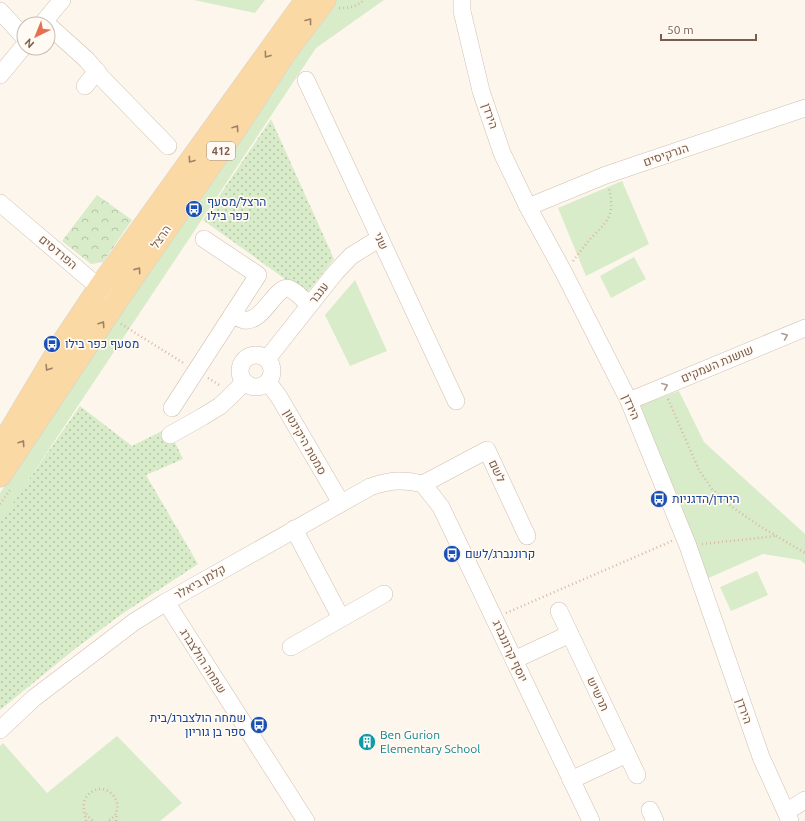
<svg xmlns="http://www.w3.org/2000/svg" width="805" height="821" viewBox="0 0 805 821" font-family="Ubuntu,Heebo,sans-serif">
  <defs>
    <pattern id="grass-dots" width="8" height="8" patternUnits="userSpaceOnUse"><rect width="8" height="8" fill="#d8ecc9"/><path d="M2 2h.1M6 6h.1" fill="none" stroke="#b4c2a5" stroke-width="1.8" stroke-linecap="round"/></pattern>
    <pattern id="forest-crowns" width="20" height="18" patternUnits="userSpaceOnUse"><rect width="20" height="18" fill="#d8ecc9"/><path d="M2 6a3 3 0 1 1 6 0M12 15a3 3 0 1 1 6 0" fill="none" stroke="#b4c2a5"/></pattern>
  </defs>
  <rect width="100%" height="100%" fill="#fdf6ec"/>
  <g fill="url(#grass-dots)">
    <polygon points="271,119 334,259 306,294 203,220"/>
    <polygon points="80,406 132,446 168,428 183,459 146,475 198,564 122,614 76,648 0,710 0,521"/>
  </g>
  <polygon fill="url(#forest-crowns)" points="97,195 132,220 103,262 91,264 62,241"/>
  <g fill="#d8ecc9">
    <polygon points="194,0 265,0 255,13"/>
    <polygon points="335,0 384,0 316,48 0,523 0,493 119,312 294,54"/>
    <polygon points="622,181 649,244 586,276 558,208"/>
    <polygon points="634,257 646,279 611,298 600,276"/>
    <polygon points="355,280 387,351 350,366 325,315"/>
    <polygon points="679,391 704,442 805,534 805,564 800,560 763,554 704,580 637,406"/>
    <polygon points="757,571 768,595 731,611 720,587"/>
    <polygon points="117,736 182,803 160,821 0,821 0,746 3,743 47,793"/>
  </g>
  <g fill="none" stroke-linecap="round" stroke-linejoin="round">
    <defs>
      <g id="minor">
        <polyline points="462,0 462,11 481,91 502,153 528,207 564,273 629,401 688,546 761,757 790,821"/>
        <polyline points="0,11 24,37"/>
        <polyline points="42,24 62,0"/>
        <polyline points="48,25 87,60 101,77 168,146"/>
        <polyline points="0,75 24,46"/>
        <polyline points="306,80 456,401"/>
        <polyline points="85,86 97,71"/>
        <polyline points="0,203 108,295"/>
        <polyline points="528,207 606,175 805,108"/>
        <path d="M232,315C236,317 240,319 244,320C264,323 276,283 290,289C297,292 304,300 309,305"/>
        <circle cx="256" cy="371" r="16"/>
        <polyline points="267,359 335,273 351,256 380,238"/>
        <polyline points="268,382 279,397 341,503"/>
        <polyline points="629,401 805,328"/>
        <polyline points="172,408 258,275 204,239"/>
        <polyline points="170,435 202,417 220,406 245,382"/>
        <polyline points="423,484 441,507 591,821"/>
        <polyline points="423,484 487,450 527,536"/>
        <polyline points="294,529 341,618"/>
        <polyline points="166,602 306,821"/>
        <polyline points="559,611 637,775"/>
        <polyline points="291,647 384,594"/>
        <polyline points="514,660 570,634"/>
        <path d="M0,730L34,698L134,622L166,602L370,487C390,480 403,479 423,484"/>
        <polyline points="571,780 627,754"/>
        <polyline points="650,810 655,821"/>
        <polyline points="786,812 805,800"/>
      </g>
      <g id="major">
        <polyline points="0,448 65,339 99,288 306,0"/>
        <polyline points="0,476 116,302 237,127 285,53 325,0"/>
      </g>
    </defs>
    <use href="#minor" stroke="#d1beb0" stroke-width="18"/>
    <use href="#major" stroke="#dad1cd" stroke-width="23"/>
    <g stroke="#d9b8a5" stroke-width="2.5" stroke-dasharray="1 3" stroke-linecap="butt">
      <path d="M339,8C350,8 356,7 364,0"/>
      <path d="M573,261C580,252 586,243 594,235C611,218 614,212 609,188"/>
      <polyline points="121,324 185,364"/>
      <polyline points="208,378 221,386"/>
      <polyline points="668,399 699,470 712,489 728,504 758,525 805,553"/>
      <polyline points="0,504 10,490"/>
      <polyline points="702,544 777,536"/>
      <polyline points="506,613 672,541"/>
      <polyline points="86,814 93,821"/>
      <path d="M86,821C85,817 84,812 84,808C83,803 85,798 89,794C107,777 131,808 108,821"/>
      <polyline points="116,821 117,813"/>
    </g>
    <use href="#minor" stroke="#fff" stroke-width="17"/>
    <use href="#major" stroke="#fbd9a5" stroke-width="22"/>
  </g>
  <defs><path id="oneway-chevron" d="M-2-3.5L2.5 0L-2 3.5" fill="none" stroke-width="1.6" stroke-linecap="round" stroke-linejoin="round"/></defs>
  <g stroke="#a18267">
    <use href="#oneway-chevron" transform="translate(309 21) rotate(-53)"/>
    <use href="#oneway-chevron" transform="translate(267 55) rotate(126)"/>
    <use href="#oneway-chevron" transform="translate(236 128) rotate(-56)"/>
    <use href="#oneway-chevron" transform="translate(191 160) rotate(126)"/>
    <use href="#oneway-chevron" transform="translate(138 270) rotate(-55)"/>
    <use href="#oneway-chevron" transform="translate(102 324) rotate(-56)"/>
    <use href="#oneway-chevron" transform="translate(48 368) rotate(122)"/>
    <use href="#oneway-chevron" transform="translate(22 443) rotate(-56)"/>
  </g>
  <g stroke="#af9d94">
    <use href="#oneway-chevron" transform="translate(785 336) rotate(-23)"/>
    <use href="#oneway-chevron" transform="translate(665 386) rotate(-23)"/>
  </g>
  <defs>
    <symbol id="bus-disc" viewBox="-11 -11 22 22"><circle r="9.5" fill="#1a4fb4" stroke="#fffaf3"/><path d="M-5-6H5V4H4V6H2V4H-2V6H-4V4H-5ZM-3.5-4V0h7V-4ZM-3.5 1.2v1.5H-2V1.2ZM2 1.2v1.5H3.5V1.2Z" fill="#fff"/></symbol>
    <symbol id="building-disc" viewBox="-11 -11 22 22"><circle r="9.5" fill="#0f9aa8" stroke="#fffaf3"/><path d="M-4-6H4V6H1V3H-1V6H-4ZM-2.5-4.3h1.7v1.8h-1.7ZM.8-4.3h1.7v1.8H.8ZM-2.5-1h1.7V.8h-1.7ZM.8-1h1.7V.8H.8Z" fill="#fff"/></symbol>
  </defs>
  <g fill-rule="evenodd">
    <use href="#bus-disc" x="184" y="199" width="20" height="20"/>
    <use href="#bus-disc" x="42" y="334" width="20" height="20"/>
    <use href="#bus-disc" x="649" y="489" width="20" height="20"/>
    <use href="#bus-disc" x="442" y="544" width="20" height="20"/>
    <use href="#bus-disc" x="249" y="715" width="20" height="20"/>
    <use href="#building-disc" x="357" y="732" width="20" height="20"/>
  </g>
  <g text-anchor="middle" stroke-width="3.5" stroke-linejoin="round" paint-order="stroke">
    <rect fill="#fffaf3" stroke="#a28b7f" stroke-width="1" x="207" y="142" width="28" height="18" rx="3"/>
    <g font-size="11" font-weight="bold" fill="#7a5c4d">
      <text x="221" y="155">412</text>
    </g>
    <g font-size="12" fill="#7a5c4d" stroke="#fffaf3">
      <text transform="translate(490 116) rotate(71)" y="4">הירדן</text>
      <text transform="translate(666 155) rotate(-19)" y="4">הנרקיסים</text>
      <text transform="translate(161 237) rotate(-55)" y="4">הרצל</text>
      <text transform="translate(381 241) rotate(65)" y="4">שני</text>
      <text transform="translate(58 252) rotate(40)" y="4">הפרדסים</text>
      <text transform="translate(319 293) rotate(-52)" y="4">ענבר</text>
      <text transform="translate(717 364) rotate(-23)" y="4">שושנת העמקים</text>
      <text transform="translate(631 407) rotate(66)" y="4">הירדן</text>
      <text transform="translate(305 442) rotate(60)" y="4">סמטת היקינטון</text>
      <text transform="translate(497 471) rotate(65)" y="4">לשם</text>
      <text transform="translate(200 582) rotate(-30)" y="4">קלמן ביאלר</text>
      <text transform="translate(510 651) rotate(65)" y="4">יוסף קרוננברג</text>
      <text transform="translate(203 661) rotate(57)" y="4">שמחה הולצברג</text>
      <text transform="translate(598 694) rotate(65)" y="4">תרשיש</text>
      <text transform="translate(744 711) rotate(71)" y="4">הירדן</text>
    </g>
    <g font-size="12" fill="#164399" stroke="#fffaf3" text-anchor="start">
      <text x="207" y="206">הרצל/מסעף<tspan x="207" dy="14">כפר בילו</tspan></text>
      <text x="65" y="348">מסעף כפר בילו</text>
      <text x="672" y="503">הירדן/הדגניות</text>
      <text x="465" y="558">קרוננברג/לשם</text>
      <text x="246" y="722" text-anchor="end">שמחה הולצברג/בית<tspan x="246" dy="14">ספר בן גוריון</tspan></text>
    </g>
    <g font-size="12" fill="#0d838f" stroke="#fffaf3" text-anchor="start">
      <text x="380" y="739">Ben Gurion<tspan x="380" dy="14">Elementary School</tspan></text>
    </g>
  </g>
  <g transform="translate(36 36) rotate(223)"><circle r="19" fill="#fffaf3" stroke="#cabbb1"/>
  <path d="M0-3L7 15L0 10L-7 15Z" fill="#e76f51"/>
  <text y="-6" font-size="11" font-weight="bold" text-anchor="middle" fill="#7a5c4d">N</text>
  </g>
  <path d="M661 34v6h95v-6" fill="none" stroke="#7a5c4d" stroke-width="2"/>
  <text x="667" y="34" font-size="12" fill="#7a5c4d" stroke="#fffaf3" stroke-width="3" paint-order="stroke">50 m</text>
</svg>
